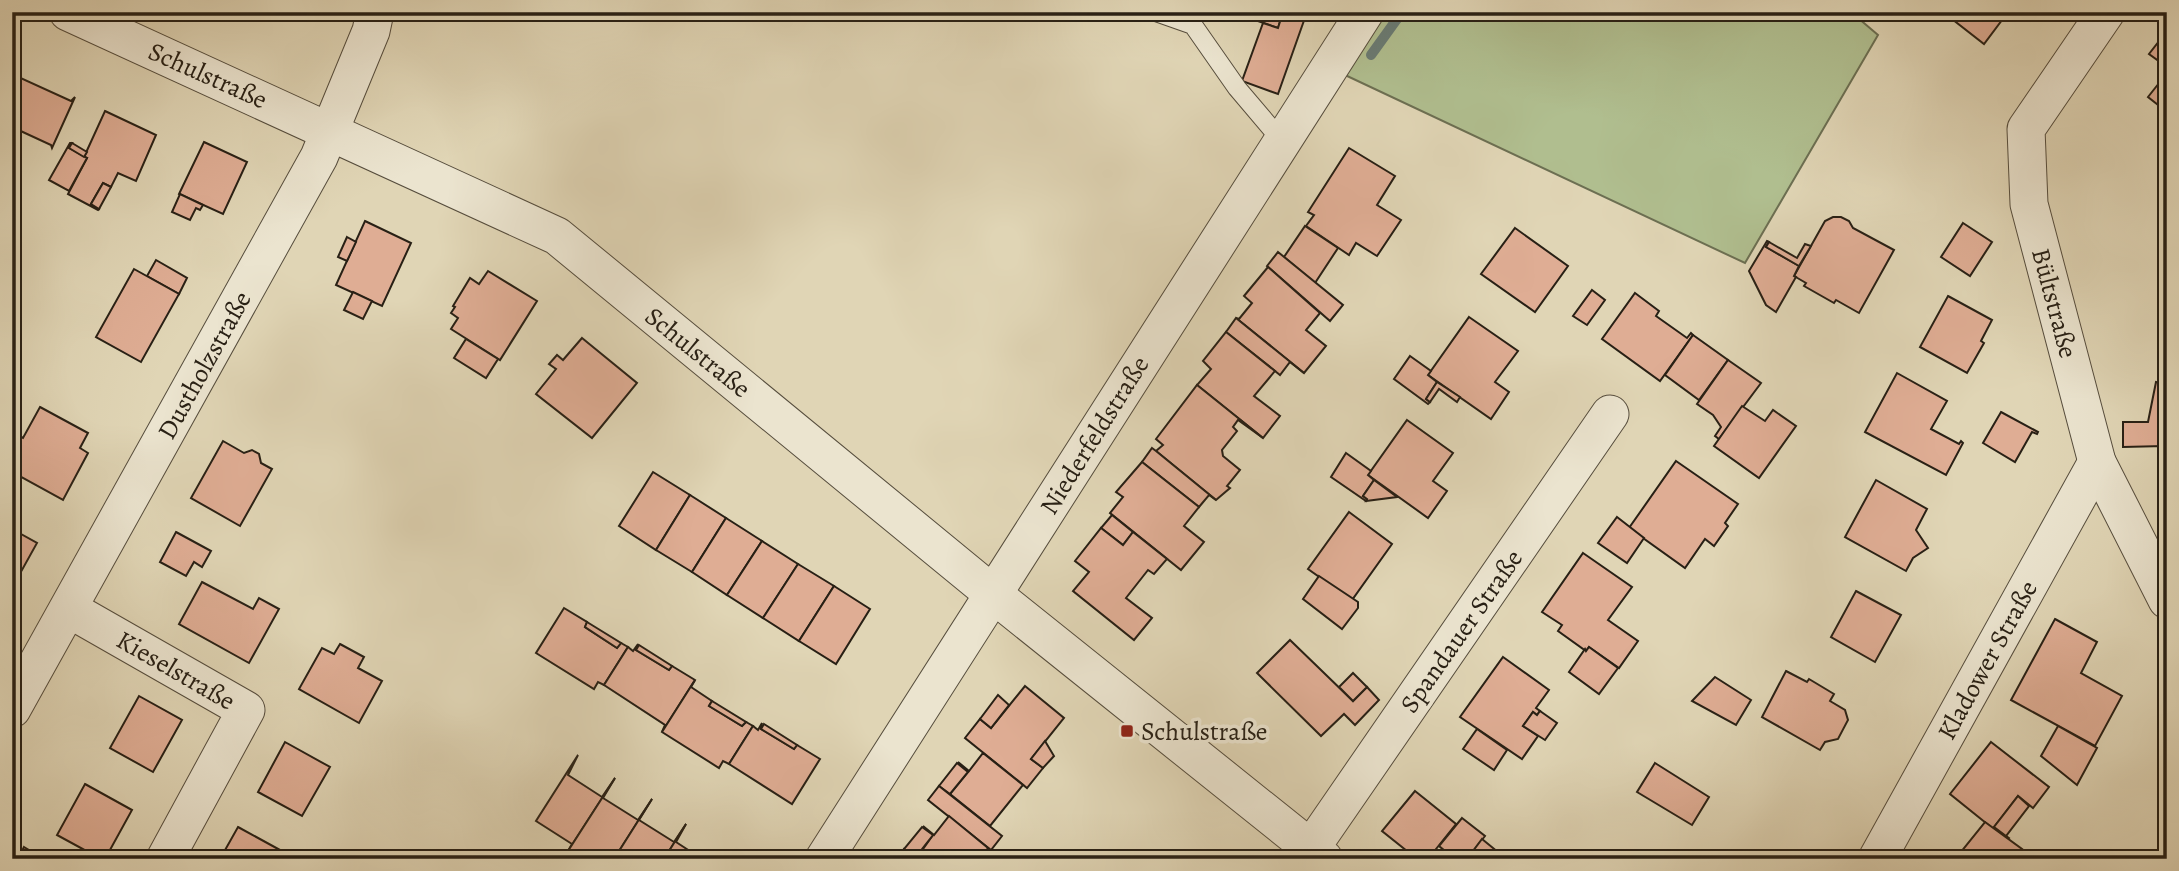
<svg xmlns="http://www.w3.org/2000/svg" width="2179" height="871" viewBox="0 0 2179 871" font-family="Alegreya,serif">
  <rect width="100%" height="100%" fill="#e0d5b5"/>
  <filter id="stains"><feTurbulence type="fractalNoise" baseFrequency=".00286" numOctaves="4"/><feColorMatrix values="0 0 0 0 .2 0 0 0 0 .09 0 0 0 0 .02 0 0 0 .5 -.17"/></filter>
  <radialGradient id="worn" r=".72"><stop offset=".6" stop-color="#630" stop-opacity="0"/><stop offset="1" stop-color="#630" stop-opacity=".3"/></radialGradient>
  <polygon fill="#b0be8f" stroke="#6c6f52" stroke-width="2" points="1384,12 1851,12 1878,35 1745,263 1345,75"/>
  <g fill="none" stroke-linecap="round" stroke-linejoin="round">
    <polyline stroke="#697b74" stroke-width="10" points="1371,55 1402,12"/>
  </g>
  <g fill="#dfad94" stroke="#282015" stroke-width="2">
    <polygon points="1232,12 1283,12 1278,28"/>
    <polygon points="1283,12 1307,12 1278,94 1242,81 1263,23 1278,28"/>
    <polygon points="1943,12 2008,12 1984,44"/>
    <polygon points="2167,31 2167,67 2149,54"/>
    <polygon points="17,71 16,76 71,101 75,97 52,148 51,145 12,127 12,81"/>
    <polygon points="2167,73 2167,112 2148,97"/>
    <polygon points="105,111 156,135 136,181 118,173 111,187 103,183 91,204 99,209 98,210 68,194 87,158 84,157"/>
    <polygon points="204,142 247,162 223,214 179,194"/>
    <polygon points="70,143 72,143 69,148 87,158 69,191 49,180"/>
    <polygon points="72,143 87,152 84,157 69,148"/>
    <polygon points="1349,148 1395,176 1377,205 1401,220 1377,256 1356,243 1349,255 1306,226 1314,215 1308,212"/>
    <polygon points="103,183 111,187 99,209 91,204"/>
    <polygon points="180,194 203,205 200,210 196,208 190,220 172,212"/>
    <polygon points="1833,217 1841,217 1849,221 1853,228 1894,250 1859,313 1836,300 1834,303 1804,286 1806,283 1794,276 1825,221"/>
    <polygon points="365,221 411,243 382,306 336,285"/>
    <polygon points="1963,223 1992,242 1970,276 1941,257"/>
    <polygon points="1305,226 1338,248 1315,283 1284,257"/>
    <polygon points="1515,228 1568,266 1535,312 1481,274"/>
    <polygon points="347,237 356,242 347,261 338,257"/>
    <polygon points="2167,237 2167,260 2159,257"/>
    <polygon points="1767,241 1769,242 1766,247 1799,266 1794,276 1796,277 1776,312 1766,305 1749,271"/>
    <polygon points="1769,242 1797,258 1805,244 1811,246 1799,266 1766,247"/>
    <polygon points="1278,252 1343,305 1330,321 1267,266"/>
    <polygon points="156,260 187,278 179,294 147,276"/>
    <polygon points="1268,267 1320,313 1306,330 1326,346 1304,373 1236,318 1239,319 1252,303 1244,296"/>
    <polygon points="134,269 179,294 141,362 96,337"/>
    <polygon points="488,271 537,301 500,360 451,329 458,318 451,313 455,307 453,306 470,278 479,284"/>
    <polygon points="1592,290 1605,300 1587,325 1573,316"/>
    <polygon points="353,292 372,301 363,319 344,310"/>
    <polygon points="1635,293 1659,311 1656,316 1687,338 1691,333 1693,335 1660,381 1602,339"/>
    <polygon points="1948,296 1992,320 1981,341 1984,343 1967,373 1920,347"/>
    <polygon points="1469,317 1518,351 1495,382 1509,392 1491,419 1428,375"/>
    <polygon points="1236,318 1304,373 1290,362 1280,375 1226,332"/>
    <polygon points="1226,332 1275,371 1254,396 1280,416 1263,438 1197,385 1211,369 1203,361"/>
    <polygon points="1693,335 1728,360 1699,400 1665,375"/>
    <polygon points="582,338 637,383 592,438 536,394 556,369 549,364 557,355 563,360"/>
    <polygon points="466,339 498,359 486,378 454,358"/>
    <polygon points="1410,356 1431,371 1428,375 1437,382 1426,399 1430,402 1428,404 1394,379"/>
    <polygon points="1728,360 1761,383 1719,439 1715,436 1721,427 1713,415 1697,404"/>
    <polygon points="1897,373 1947,401 1931,429 1959,444 1961,441 1963,443 1946,475 1865,432"/>
    <polygon points="1437,382 1460,397 1457,402 1439,389 1430,402 1426,399"/>
    <polygon points="2156,382 2167,384 2167,448 2164,446 2123,447 2123,422 2148,422"/>
    <polygon points="1197,385 1263,438 1238,420 1233,427 1237,431 1222,450 1223,456 1240,470 1227,486 1230,488 1216,500 1156,451 1163,445 1156,439"/>
    <polygon points="1742,406 1765,421 1773,410 1796,426 1759,478 1714,446"/>
    <polygon points="40,407 88,433 80,448 88,453 63,500 12,472 12,432 23,438"/>
    <polygon points="2001,412 2038,432 2037,434 2032,432 2015,462 1983,443"/>
    <polygon points="1407,420 1453,453 1433,481 1447,491 1428,518 1368,475"/>
    <polygon points="223,441 244,453 252,450 259,454 261,463 272,469 240,526 191,498"/>
    <polygon points="1152,448 1156,451 1216,500 1209,495 1199,507 1142,462"/>
    <polygon points="1346,453 1371,471 1368,475 1374,480 1363,496 1367,499 1366,501 1331,477"/>
    <polygon points="1676,461 1738,504 1725,523 1728,526 1714,546 1705,539 1685,568 1629,528"/>
    <polygon points="1142,462 1199,507 1184,526 1204,542 1181,570 1110,513 1123,497 1116,492"/>
    <polygon points="653,472 690,495 656,550 619,526"/>
    <polygon points="1374,480 1397,497 1366,501 1367,499 1363,496"/>
    <polygon points="1876,480 1927,509 1916,530 1928,548 1913,558 1906,571 1845,537"/>
    <polygon points="690,495 726,518 692,572 656,550"/>
    <polygon points="1349,512 1392,544 1352,600 1308,569"/>
    <polygon points="1112,515 1133,532 1123,545 1101,528"/>
    <polygon points="1617,517 1644,538 1627,563 1598,543"/>
    <polygon points="726,518 762,541 727,595 692,572"/>
    <polygon points="1101,528 1123,545 1133,532 1167,559 1154,574 1148,570 1126,598 1152,618 1134,640 1073,591 1089,572 1075,561"/>
    <polygon points="12,529 37,543 12,588"/>
    <polygon points="176,532 211,551 202,567 194,562 186,576 160,562"/>
    <polygon points="762,541 798,564 763,618 727,595"/>
    <polygon points="1583,553 1632,587 1608,620 1638,641 1619,668 1589,647 1586,651 1558,631 1562,625 1542,612"/>
    <polygon points="798,564 834,586 799,641 763,618"/>
    <polygon points="1319,576 1358,602 1358,608 1342,629 1303,599"/>
    <polygon points="202,582 253,609 259,598 279,609 249,663 179,624"/>
    <polygon points="834,586 870,609 836,664 799,641"/>
    <polygon points="1856,591 1901,615 1875,662 1831,637"/>
    <polygon points="564,608 587,622 585,627 617,648 621,643 628,647 604,685 598,682 594,689 536,653"/>
    <polygon points="2055,619 2097,642 2081,673 2122,696 2095,746 2011,700"/>
    <polygon points="587,622 621,643 617,648 585,627"/>
    <polygon points="1290,640 1353,701 1367,687 1379,700 1355,725 1344,714 1321,736 1257,673"/>
    <polygon points="340,644 364,657 358,668 382,681 359,723 299,689 322,648 334,654"/>
    <polygon points="638,644 636,650 669,670 672,666 695,680 662,732 665,725 604,685 628,647 633,651"/>
    <polygon points="639,645 672,666 669,670 636,650"/>
    <polygon points="1589,647 1618,668 1599,694 1569,672 1585,649 1586,651"/>
    <polygon points="1503,657 1549,690 1536,708 1540,711 1537,715 1533,712 1523,726 1538,736 1522,759 1460,717"/>
    <polygon points="1786,671 1807,682 1809,679 1834,694 1830,701 1845,710 1848,720 1838,739 1825,742 1820,750 1762,717"/>
    <polygon points="1353,673 1367,687 1353,701 1339,687"/>
    <polygon points="1715,677 1751,700 1736,725 1692,701"/>
    <polygon points="695,680 691,687 712,701 709,706 742,726 746,722 753,726 729,764 723,761 719,768 662,732"/>
    <polygon points="1025,686 1064,718 1031,759 1043,768 1027,788 965,738 980,719 991,728"/>
    <polygon points="998,695 1009,705 991,728 980,719"/>
    <polygon points="139,696 182,720 153,772 110,748"/>
    <polygon points="712,701 746,722 742,726 709,706"/>
    <polygon points="1540,711 1557,723 1545,740 1523,726 1533,712 1537,715"/>
    <polygon points="762,723 761,729 794,749 797,745 820,759 792,804 729,764 753,726 758,730"/>
    <polygon points="764,724 797,745 794,749 761,729"/>
    <polygon points="2058,726 2097,748 2077,785 2041,756"/>
    <polygon points="1477,729 1507,750 1494,770 1463,749"/>
    <polygon points="1045,741 1054,756 1043,768 1031,759"/>
    <polygon points="285,742 330,767 302,816 258,792"/>
    <polygon points="1991,742 2049,787 2033,808 2018,796 1994,827 2009,838 2007,840 1950,794"/>
    <polygon points="983,753 1023,785 990,826 950,794 968,772 958,762 969,771"/>
    <polygon points="578,755 568,775 602,797 615,778 568,851 572,844 536,821"/>
    <polygon points="957,763 968,772 950,794 939,786"/>
    <polygon points="1655,763 1709,797 1692,825 1637,792"/>
    <polygon points="615,778 603,798 638,820 652,799 614,859 580,859 568,851"/>
    <polygon points="85,784 132,810 105,859 101,859 57,835"/>
    <polygon points="939,786 1002,836 991,850 928,800"/>
    <polygon points="1415,791 1456,824 1428,859 1417,859 1382,831"/>
    <polygon points="2018,796 2029,806 2006,836 1994,827"/>
    <polygon points="652,799 639,820 674,842 686,824 664,859 614,859"/>
    <polygon points="949,816 988,848 980,859 916,859 933,835 923,826 934,835"/>
    <polygon points="1462,818 1485,836 1467,859 1455,859 1439,846"/>
    <polygon points="1985,822 2022,849 2014,859 1967,859 1960,853"/>
    <polygon points="686,824 676,842 702,859 664,859"/>
    <polygon points="238,827 280,850 275,859 220,859"/>
    <polygon points="922,827 933,835 915,858 904,849"/>
    <polygon points="1482,839 1504,857 1503,859 1467,859"/>
    <polygon points="24,847 44,859 18,859"/>
    <polygon points="904,849 915,858 916,859 896,859"/>
  </g>
  <g fill="none" stroke-linecap="round" stroke-linejoin="round">
    <defs>
      <g id="service">
        <polyline points="1156,12 1193,25 1237,88 1282,141"/>
        <polyline points="12,17 15,12"/>
      </g>
      <g id="minor">
        <polyline points="68,12 557,236 993,594 1324,859"/>
        <polyline points="2106,12 2026,129 2029,204 2097,462 2167,600"/>
        <polyline points="69,609 246,710 165,859"/>
        <polyline points="12,709 319,157 371,31 375,12"/>
        <polyline points="1311,848 1610,414"/>
        <polyline points="824,859 1365,12"/>
        <polyline points="1877,859 2097,462"/>
      </g>
    </defs>
    <use href="#service" stroke="#564d3d" stroke-width="20"/>
    <use href="#minor" stroke="#564d3d" stroke-width="39"/>
    <use href="#service" stroke="#ebe4cf" stroke-width="18"/>
    <use href="#minor" stroke="#ebe4cf" stroke-width="37"/>
  </g>
  <rect fill="#8f2418" stroke="#ebe4cf" stroke-width="2.5" x="1120" y="724" width="14" height="14" rx="3.5"/>
  <g text-anchor="middle" stroke-width="7" stroke-linejoin="round" paint-order="stroke">
    <g font-size="26" fill="#282015" stroke="#ebe4cf">
      <text transform="translate(208 75) rotate(24)" y="9">Schulstraße</text>
      <text transform="translate(2055 303) rotate(75)" y="9">Bültstraße</text>
      <text transform="translate(698 352) rotate(39)" y="9">Schulstraße</text>
      <text transform="translate(204 365) rotate(-61)" y="9">Dustholzstraße</text>
      <text transform="translate(1094 435) rotate(-58)" y="9">Niederfeldstraße</text>
      <text transform="translate(1461 631) rotate(-55)" y="9">Spandauer Straße</text>
      <text transform="translate(1987 660) rotate(-61)" y="9">Kladower Straße</text>
      <text transform="translate(176 670) rotate(30)" y="9">Kieselstraße</text>
    </g>
    <g font-size="26" fill="#282015" stroke="#ebe4cf" text-anchor="start">
      <text x="1141" y="740">Schulstraße</text>
    </g>
  </g>
  <rect width="2179" height="871" fill="none" stroke="#e0d5b5" stroke-width="42"/>
  <rect x="14" y="14" width="2151" height="843" fill="none" stroke="#282015" stroke-width="3.5"/>
  <rect x="21" y="21" width="2137" height="829" fill="none" stroke="#282015" stroke-width="2"/>
  <rect width="100%" height="100%" filter="url(#stains)"/>
  <rect width="100%" height="100%" fill="url(#worn)"/>
</svg>
